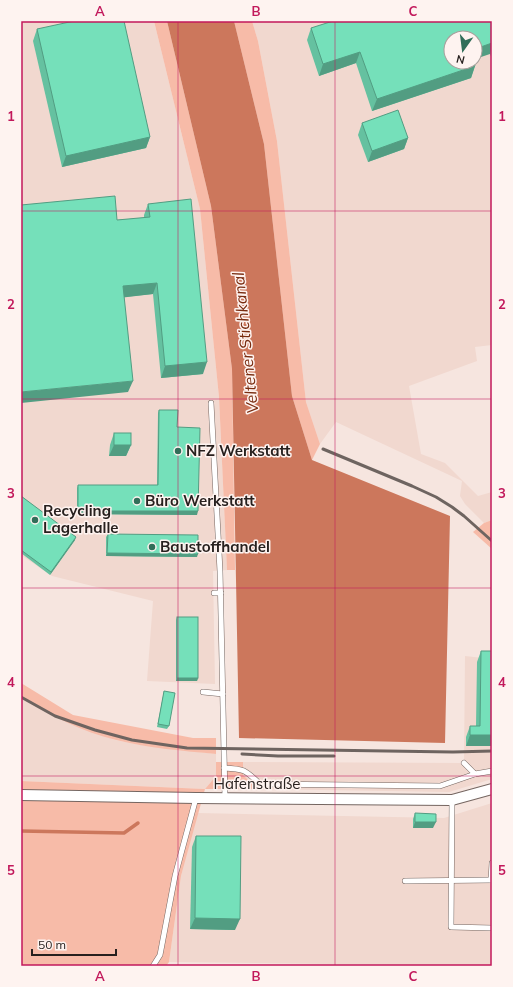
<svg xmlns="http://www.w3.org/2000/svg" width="513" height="987" viewBox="0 0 513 987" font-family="Mulish,sans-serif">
  <rect width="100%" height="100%" fill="#f6e5df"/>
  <g fill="#f1d8cf" fill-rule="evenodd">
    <polygon points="21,21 154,21 200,209 219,397 227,570 213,571 215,684 147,681 153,601 52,576 21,555"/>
    <path d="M252,21H492V345L475,347L477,361L409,386L421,454L445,463L478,496L492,492V520L484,523L465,504L460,496L462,481L336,422L320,444L306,402L277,141L258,41ZM451,38H475V62H451Z"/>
    <polygon points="465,656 492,659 492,779 449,792 258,789 243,775 243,762 464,763"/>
    <polygon points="21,698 56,718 115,740 140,745 216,754 216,776 205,789 21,781"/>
    <polygon points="492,803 492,966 169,962 181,876 198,813 444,818"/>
  </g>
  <g fill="#f7bba8">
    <polygon points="154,21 167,21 211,206 232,369 235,570 227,570 219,397 200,209"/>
    <polygon points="234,21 252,21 258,41 277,141 306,402 320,444 312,460 292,396 264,144"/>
    <polygon points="492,520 492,549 473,532 484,523"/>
    <path d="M21,683L73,715L193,738H216V754C183,751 149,748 116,740C82,732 51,715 21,698Z"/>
    <polygon points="216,762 243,762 243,775 258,789 205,789 181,876 169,962 166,966 21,966 21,781 205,789 216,776"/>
  </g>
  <polygon fill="#cc775c" points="167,21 234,21 264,144 292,396 312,460 450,516 445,743 239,738 232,369 211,206"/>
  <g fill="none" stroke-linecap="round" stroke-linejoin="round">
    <polyline stroke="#cc775c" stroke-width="3.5" points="21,831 124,833 138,823"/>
    <defs>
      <g id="lane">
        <polyline points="211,403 220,571 225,798"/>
        <polyline points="214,593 221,593"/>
        <polyline points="203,692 223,694"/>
        <polyline points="464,763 475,774 492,771"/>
        <path d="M224,768C245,769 245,770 260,784L440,786L475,774"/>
        <polyline points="452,800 451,927 492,928"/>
        <polyline points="491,880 492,863"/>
        <polyline points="405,881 492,880"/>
        <polyline points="153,966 160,955 175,876 196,798"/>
      </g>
      <polyline id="street" points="21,795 196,798 452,800 492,789"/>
    </defs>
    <use href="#lane" stroke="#756661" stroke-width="6"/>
    <use href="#street" stroke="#756661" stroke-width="12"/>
    <use href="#lane" stroke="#fff" stroke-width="5"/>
    <use href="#street" stroke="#fff" stroke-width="10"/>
    <g stroke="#6e6460" stroke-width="3">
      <polyline points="323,449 412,486 436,497 452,507 464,516 492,541"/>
      <polyline points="21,697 55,716 95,730 132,740 187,748 453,752 492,751"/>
      <polyline points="242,754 278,756 334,756"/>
    </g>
  </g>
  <g fill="#65c1a0">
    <polygon points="492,21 492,59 490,54 451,38 475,66 471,78 372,111 356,63 319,76 307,40 311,28"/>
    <polygon points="37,29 150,137 146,148 62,167 33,41"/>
    <polygon points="362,123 408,138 404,149 368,162 358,135"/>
    <polygon points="148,204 203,374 161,378 153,294 124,297 128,392 117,220 144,218 144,215"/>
    <polygon points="159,410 177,427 197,515 77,514 77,488 78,485 157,485 158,413"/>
    <polygon points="114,433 131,445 126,456 109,456 110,445"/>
    <polygon points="21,496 75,540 50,575 21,553"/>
    <polygon points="108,534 197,557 106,556 106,537"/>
    <polygon points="177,617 198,678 197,681 176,681 176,620"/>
    <polygon points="481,651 492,651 492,746 466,746 466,737 470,726 476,726 477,662"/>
    <polygon points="164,691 169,726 167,729 157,727"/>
    <polygon points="415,813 433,828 413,828 413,819"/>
    <polygon points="196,836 235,930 190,929 192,847"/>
  </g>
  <g fill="#529d82">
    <polygon points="492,43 492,48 490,54 475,59 475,49"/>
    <polygon points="360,52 356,63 319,76 323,64"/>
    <polygon points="475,66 471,78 372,111 377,99"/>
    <polygon points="150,137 146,148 62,167 66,156"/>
    <polygon points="408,138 404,149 368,162 372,151"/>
    <polygon points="157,283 153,294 119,298 123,286"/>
    <polygon points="207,362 203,374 161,378 165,366"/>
    <polygon points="133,381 128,392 21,403 21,392"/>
    <polygon points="114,445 131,445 126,456 109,456"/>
    <polygon points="78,511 198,511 197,515 77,514"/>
    <polygon points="76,537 75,540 50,575 51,572"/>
    <polygon points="107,553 198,554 197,557 106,556"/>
    <polygon points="177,678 198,678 197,681 176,681"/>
    <polygon points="470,735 492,735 492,746 466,746"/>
    <polygon points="415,822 436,822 433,828 413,828"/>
    <polygon points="195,918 240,919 235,930 190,929"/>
  </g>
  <g fill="#75e0ba" stroke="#529d82">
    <polygon points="74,21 124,21 150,137 66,156 37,29"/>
    <polygon points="333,21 492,21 492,43 475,49 475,38 451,38 451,62 474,62 475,66 377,99 360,52 323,64 311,28"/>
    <polygon points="398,110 408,138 372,151 362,123"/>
    <polygon points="115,196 117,220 150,217 148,204 191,199 207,362 165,366 157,283 123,286 133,381 21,392 21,205"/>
    <polygon points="159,410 178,410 177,427 200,428 198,511 78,511 78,485 158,485"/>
    <rect x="114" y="433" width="17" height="12"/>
    <polygon points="21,496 76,537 51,572 21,550"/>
    <polygon points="108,534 198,535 198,554 107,553"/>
    <rect x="177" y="617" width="21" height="61"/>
    <polygon points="481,651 492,651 492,735 470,735 470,726 480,726"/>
    <polygon points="164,691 175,693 169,726 158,724"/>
    <polygon points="415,813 436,814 436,822 415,822"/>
    <polygon points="196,836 241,836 240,919 195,918"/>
  </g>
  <path fill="none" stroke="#c2185b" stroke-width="1" stroke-opacity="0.55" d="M178,21V966M335,21V966M21,211H492M21,399H492M21,588H492M21,776H492"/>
  <g fill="#316e59" stroke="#fef3f0" stroke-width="1.5">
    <circle cx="178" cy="451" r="4"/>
    <circle cx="137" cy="501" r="4"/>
    <circle cx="35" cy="520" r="4"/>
    <circle cx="152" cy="547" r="4"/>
  </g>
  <g text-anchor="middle" stroke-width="3" stroke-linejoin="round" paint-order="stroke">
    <g font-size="15" font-weight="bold" fill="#27201e" stroke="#fef3f0" text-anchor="start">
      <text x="186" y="456">NFZ Werkstatt</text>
      <text x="145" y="506">Büro Werkstatt</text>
      <text x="43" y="516">Recycling<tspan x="43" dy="17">Lagerhalle</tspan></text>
      <text x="160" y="552">Baustoffhandel</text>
    </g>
    <g font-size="15" fill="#27201e" stroke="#fef3f0">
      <text x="257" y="789">Hafenstraße</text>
    </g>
    <g font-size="16" font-style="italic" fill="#792c10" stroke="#fef3f0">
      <text transform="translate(245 343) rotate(-96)" y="6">Veltener Stichkanal</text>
    </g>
  </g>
  <rect width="513" height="987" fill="none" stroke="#fef3f0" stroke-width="44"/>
  <g transform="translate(463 50) rotate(194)"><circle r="19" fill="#fef3f0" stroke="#a89f9c"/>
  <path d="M0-3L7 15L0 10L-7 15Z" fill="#316e59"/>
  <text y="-6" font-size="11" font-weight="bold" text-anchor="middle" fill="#27201e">N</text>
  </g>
  <path d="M32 949v6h84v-6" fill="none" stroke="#27201e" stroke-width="2"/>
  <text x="38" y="949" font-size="12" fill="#27201e" stroke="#fef3f0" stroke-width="3" paint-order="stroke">50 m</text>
  <rect x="22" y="22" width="469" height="943" fill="none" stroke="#c2185b" stroke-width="1.5"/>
  <g font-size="13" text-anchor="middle" font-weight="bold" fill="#c2185b">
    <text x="100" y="16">A</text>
    <text x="256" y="16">B</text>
    <text x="413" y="16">C</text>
    <text x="11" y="121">1</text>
    <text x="502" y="121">1</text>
    <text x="11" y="309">2</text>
    <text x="502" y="309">2</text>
    <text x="11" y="498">3</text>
    <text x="502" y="498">3</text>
    <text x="11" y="687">4</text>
    <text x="502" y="687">4</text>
    <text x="11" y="875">5</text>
    <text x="502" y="875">5</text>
    <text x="100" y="981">A</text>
    <text x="256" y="981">B</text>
    <text x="413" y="981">C</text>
  </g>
</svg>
